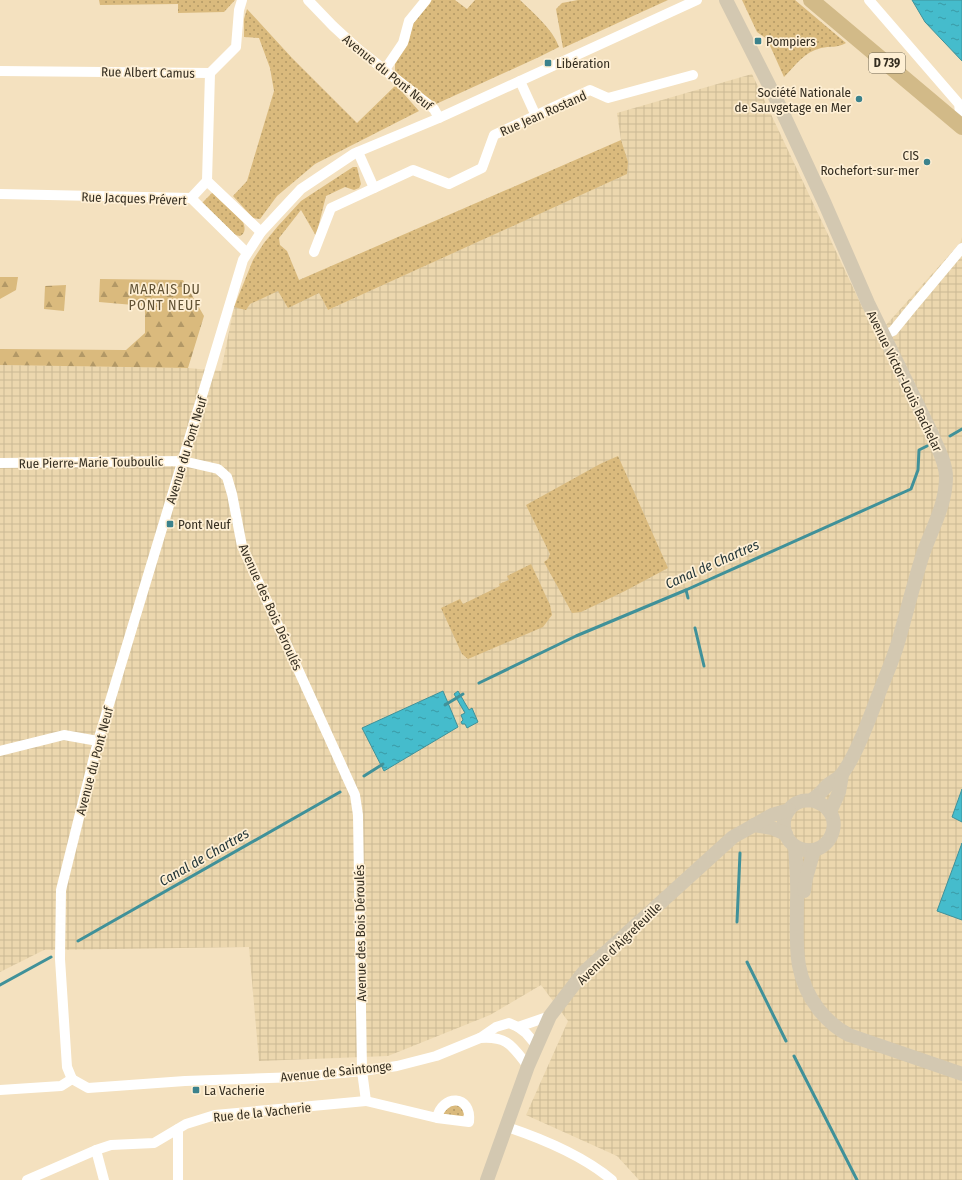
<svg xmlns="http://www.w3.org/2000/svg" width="962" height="1180" viewBox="0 0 962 1180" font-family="'Fira Sans Condensed',sans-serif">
  <defs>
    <pattern id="industrial-grid" width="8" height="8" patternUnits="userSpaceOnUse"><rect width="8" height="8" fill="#ecd7ae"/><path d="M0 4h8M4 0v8" fill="none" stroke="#cbb995"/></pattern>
    <pattern id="grass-dots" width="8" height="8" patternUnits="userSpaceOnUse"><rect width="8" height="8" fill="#daba7d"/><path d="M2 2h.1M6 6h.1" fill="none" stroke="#b29866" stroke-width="1.8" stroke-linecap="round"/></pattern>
    <pattern id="forest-firs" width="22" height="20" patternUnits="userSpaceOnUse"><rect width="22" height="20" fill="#daba7d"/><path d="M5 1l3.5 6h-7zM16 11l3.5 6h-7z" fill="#b29866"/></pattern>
    <pattern id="water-ripples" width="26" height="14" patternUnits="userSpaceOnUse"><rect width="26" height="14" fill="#45bccc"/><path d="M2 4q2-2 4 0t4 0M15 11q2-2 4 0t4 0" fill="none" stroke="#3a99a5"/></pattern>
  </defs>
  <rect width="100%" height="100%" fill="#f4e1bf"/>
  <polygon fill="url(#industrial-grid)" points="752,74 876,336 960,243 962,237 962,1180 639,1180 617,1156 526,1115 568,1021 541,985 490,1015 388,1056 259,1061 249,947 44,950 0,972 0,365 188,368 221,371 234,307 250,304 278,290 319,293 328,310 626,174 617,113"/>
  <g fill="url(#grass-dots)">
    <polygon points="99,0 235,0 224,12 178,13 178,4 100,5"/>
    <path d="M432,0H455L467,9L475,0H520C534,14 552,28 559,47L539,57L436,104L395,72V64L409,41L413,23Z"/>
    <polygon points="578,0 668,0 563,48 556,9 562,3"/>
    <path d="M742,0H795L846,43C838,48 830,46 821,48C804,52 796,65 784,77L767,39L757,32Z"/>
    <polygon points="247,9 292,58 357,123 396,85 419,111 315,164 277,196 260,219 253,218 233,196 247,181 274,91 270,68 259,38 244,37 244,19"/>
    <polygon points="621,140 628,162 627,174 328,310 319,293 288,308 278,291 250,304 246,310 234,307 253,260 264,243 278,226 301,201 353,167 357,167 361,184 359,188 354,190 345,187 326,196 316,236 301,210 279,238 280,245 287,251 299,280"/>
    <path d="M213,192L243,222C245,227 246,233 240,236L235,235L202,203Z"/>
    <polygon points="618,456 668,568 625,591 581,612 572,613 544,562 548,559 550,554 526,505 600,464"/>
    <polygon points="531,564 550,605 552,615 543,627 468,659 462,654 441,608 460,599 463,604 500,586 499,584 509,580 507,576"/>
    <polygon points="458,1104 465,1113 462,1117 446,1116 443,1114 449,1106"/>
  </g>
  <g fill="url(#forest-firs)">
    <polygon points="0,277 18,277 16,290 0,299"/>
    <polygon points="100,279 183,280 204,316 188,368 0,365 0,349 126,350 145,333 145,306 99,302"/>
    <polygon points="66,285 64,311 44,309 45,286"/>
  </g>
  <g fill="url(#water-ripples)" stroke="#409199">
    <polygon points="912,0 962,0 962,61 925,22"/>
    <polygon points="443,691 458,727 384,771 362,728"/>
    <polygon points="458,691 469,710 472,708 478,722 467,728 465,724 462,724 461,722 463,720 461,715 465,713 454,694"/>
    <polygon points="962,789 962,822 952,817"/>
    <polygon points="962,843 962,920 937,911"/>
  </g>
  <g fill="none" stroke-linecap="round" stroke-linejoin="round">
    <g stroke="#409199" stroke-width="3">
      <polyline points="950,436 962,429"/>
      <polyline points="686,590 688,598"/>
      <polyline points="695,628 704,666"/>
      <polyline points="479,683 576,636 686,590 911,489 918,470 919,450 927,446"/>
      <polyline points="445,705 463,694"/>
      <polyline points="364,776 383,764"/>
      <polyline points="737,922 740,853"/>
      <polyline points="78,941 340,792"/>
      <polyline points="747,962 786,1041"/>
      <polyline points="0,985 51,957"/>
      <polyline points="794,1056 857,1180"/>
    </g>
    <g stroke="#fff" stroke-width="10">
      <polyline points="308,0 333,26 358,49 434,109 439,118"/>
      <polyline points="869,0 959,104 960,112 953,119"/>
      <polyline points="0,71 210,73 207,181 261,232"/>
      <polyline points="384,71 403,43 409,21 426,0"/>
      <polyline points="210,73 236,47 239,10 242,0"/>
      <polyline points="520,81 536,116"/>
      <polyline points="358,152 374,188"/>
      <polyline points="0,194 191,198 247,253"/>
      <polyline points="191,198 207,181"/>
      <polyline points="314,252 331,208 413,170 449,184 482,168 494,135 590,90 608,98 693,75"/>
      <polyline points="884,335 893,331 910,310 962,248"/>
      <polyline points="0,463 183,461 218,469 227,477 232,494 242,546 355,795 358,815 362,1071 366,1101 215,1115 186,1124 154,1143 111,1145 96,1150 27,1180"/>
      <polyline points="0,751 64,735 98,741"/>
      <polyline points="518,1027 550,1016"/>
      <path d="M480,1038C508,1036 512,1046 528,1066"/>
      <polyline points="72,1079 67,1067 60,959 61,890 98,741 243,260 261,232 301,189 355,153 439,118 697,0"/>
      <polyline points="72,1079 88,1088 185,1081 299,1077 362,1071 397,1066 436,1056 480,1038 496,1027 509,1023 518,1027 526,1033 537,1046"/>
      <polyline points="0,1090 61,1086 72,1079"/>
      <path d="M366,1101L437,1118L469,1122C472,1094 442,1094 437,1118"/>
      <path d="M507,1127C543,1139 582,1155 612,1180"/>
      <polyline points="96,1150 104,1180"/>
      <polyline points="178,1180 178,1129"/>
    </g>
    <g stroke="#d3c8b1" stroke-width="14">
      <path d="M726,0L781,109L825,204L868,303L932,434C937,447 946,462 946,477C946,505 932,528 923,554C914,582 907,611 899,639C894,658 885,677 878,696C869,719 861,743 848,765C846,768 844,772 841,775C838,779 833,781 829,784C823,789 818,797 811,800C808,801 805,800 802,801C794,803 788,809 785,817C781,830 788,845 801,849C832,859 851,810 811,800"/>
      <polyline points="830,812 839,792 842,775"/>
      <polyline points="754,825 772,828 786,834"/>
      <path d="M795,846C796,865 798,883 797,901C797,943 792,975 819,1010C828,1021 837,1029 849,1035L962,1074"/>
      <polyline points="804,891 806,878 814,850"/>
      <polyline points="487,1180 528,1066 550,1016 583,973 733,837 772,815 789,810"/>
    </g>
    <polyline stroke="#d2ba88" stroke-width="16" points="811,0 962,127"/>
  </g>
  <g fill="#3b828c" stroke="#feefd4" stroke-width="1.5">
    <rect x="754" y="37" width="8" height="8" rx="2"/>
    <rect x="544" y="59" width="8" height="8" rx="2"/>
    <circle cx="859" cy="99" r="4"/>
    <circle cx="927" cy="162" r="4"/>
    <rect x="166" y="520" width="8" height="8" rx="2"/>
    <rect x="192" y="1086" width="8" height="8" rx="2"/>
  </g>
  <g text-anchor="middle" stroke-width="3.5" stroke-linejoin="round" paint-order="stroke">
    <rect fill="#feefd4" stroke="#716857" stroke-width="1" x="869" y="53" width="36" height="20" rx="3"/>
    <g font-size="12" font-weight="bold" fill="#352e21">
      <text x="887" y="67">D 739</text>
    </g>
    <g font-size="13" fill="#352e21" stroke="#feefd4" text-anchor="start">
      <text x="766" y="46">Pompiers</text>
      <text x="556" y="68">Libération</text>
      <text x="851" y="97" text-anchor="end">Société Nationale<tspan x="851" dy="15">de Sauvgetage en Mer</tspan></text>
      <text x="919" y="160" text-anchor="end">CIS<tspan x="919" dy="15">Rochefort-sur-mer</tspan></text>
      <text x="178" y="529">Pont Neuf</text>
      <text x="204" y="1095">La Vacherie</text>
    </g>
    <g font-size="13" fill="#352e21" stroke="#feefd4">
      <text transform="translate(148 72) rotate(1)" y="5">Rue Albert Camus</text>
      <text transform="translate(388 72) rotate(39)" y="5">Avenue du Pont Neuf</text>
      <text transform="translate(543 113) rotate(-24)" y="5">Rue Jean Rostand</text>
      <text transform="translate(134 198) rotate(2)" y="5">Rue Jacques Prévert</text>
      <text transform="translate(905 381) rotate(64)" y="5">Avenue Victor-Louis Bachelar</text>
      <text transform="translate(186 450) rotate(-73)" y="5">Avenue du Pont Neuf</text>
      <text transform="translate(91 462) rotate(-1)" y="5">Rue Pierre-Marie Touboulic</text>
      <text transform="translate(271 607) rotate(66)" y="5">Avenue des Bois Déroulés</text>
      <text transform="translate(94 761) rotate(-75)" y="5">Avenue du Pont Neuf</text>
      <text transform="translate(360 933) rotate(-91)" y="5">Avenue des Bois Déroulés</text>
      <text transform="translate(619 943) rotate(-44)" y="5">Avenue d'Aigrefeuille</text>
      <text transform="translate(336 1071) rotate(-6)" y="5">Avenue de Saintonge</text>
      <text transform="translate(262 1112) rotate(-6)" y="5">Rue de la Vacherie</text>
    </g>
    <g font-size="14" letter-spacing="1" fill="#625335" stroke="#feefd4">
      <text x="165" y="294">MARAIS DU<tspan x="165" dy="16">PONT NEUF</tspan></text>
    </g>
    <g font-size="14" font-style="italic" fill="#1e3236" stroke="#feefd4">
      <text transform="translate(712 564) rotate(-24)" y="5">Canal de Chartres</text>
      <text transform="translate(204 857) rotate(-30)" y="5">Canal de Chartres</text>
    </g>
  </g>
</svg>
